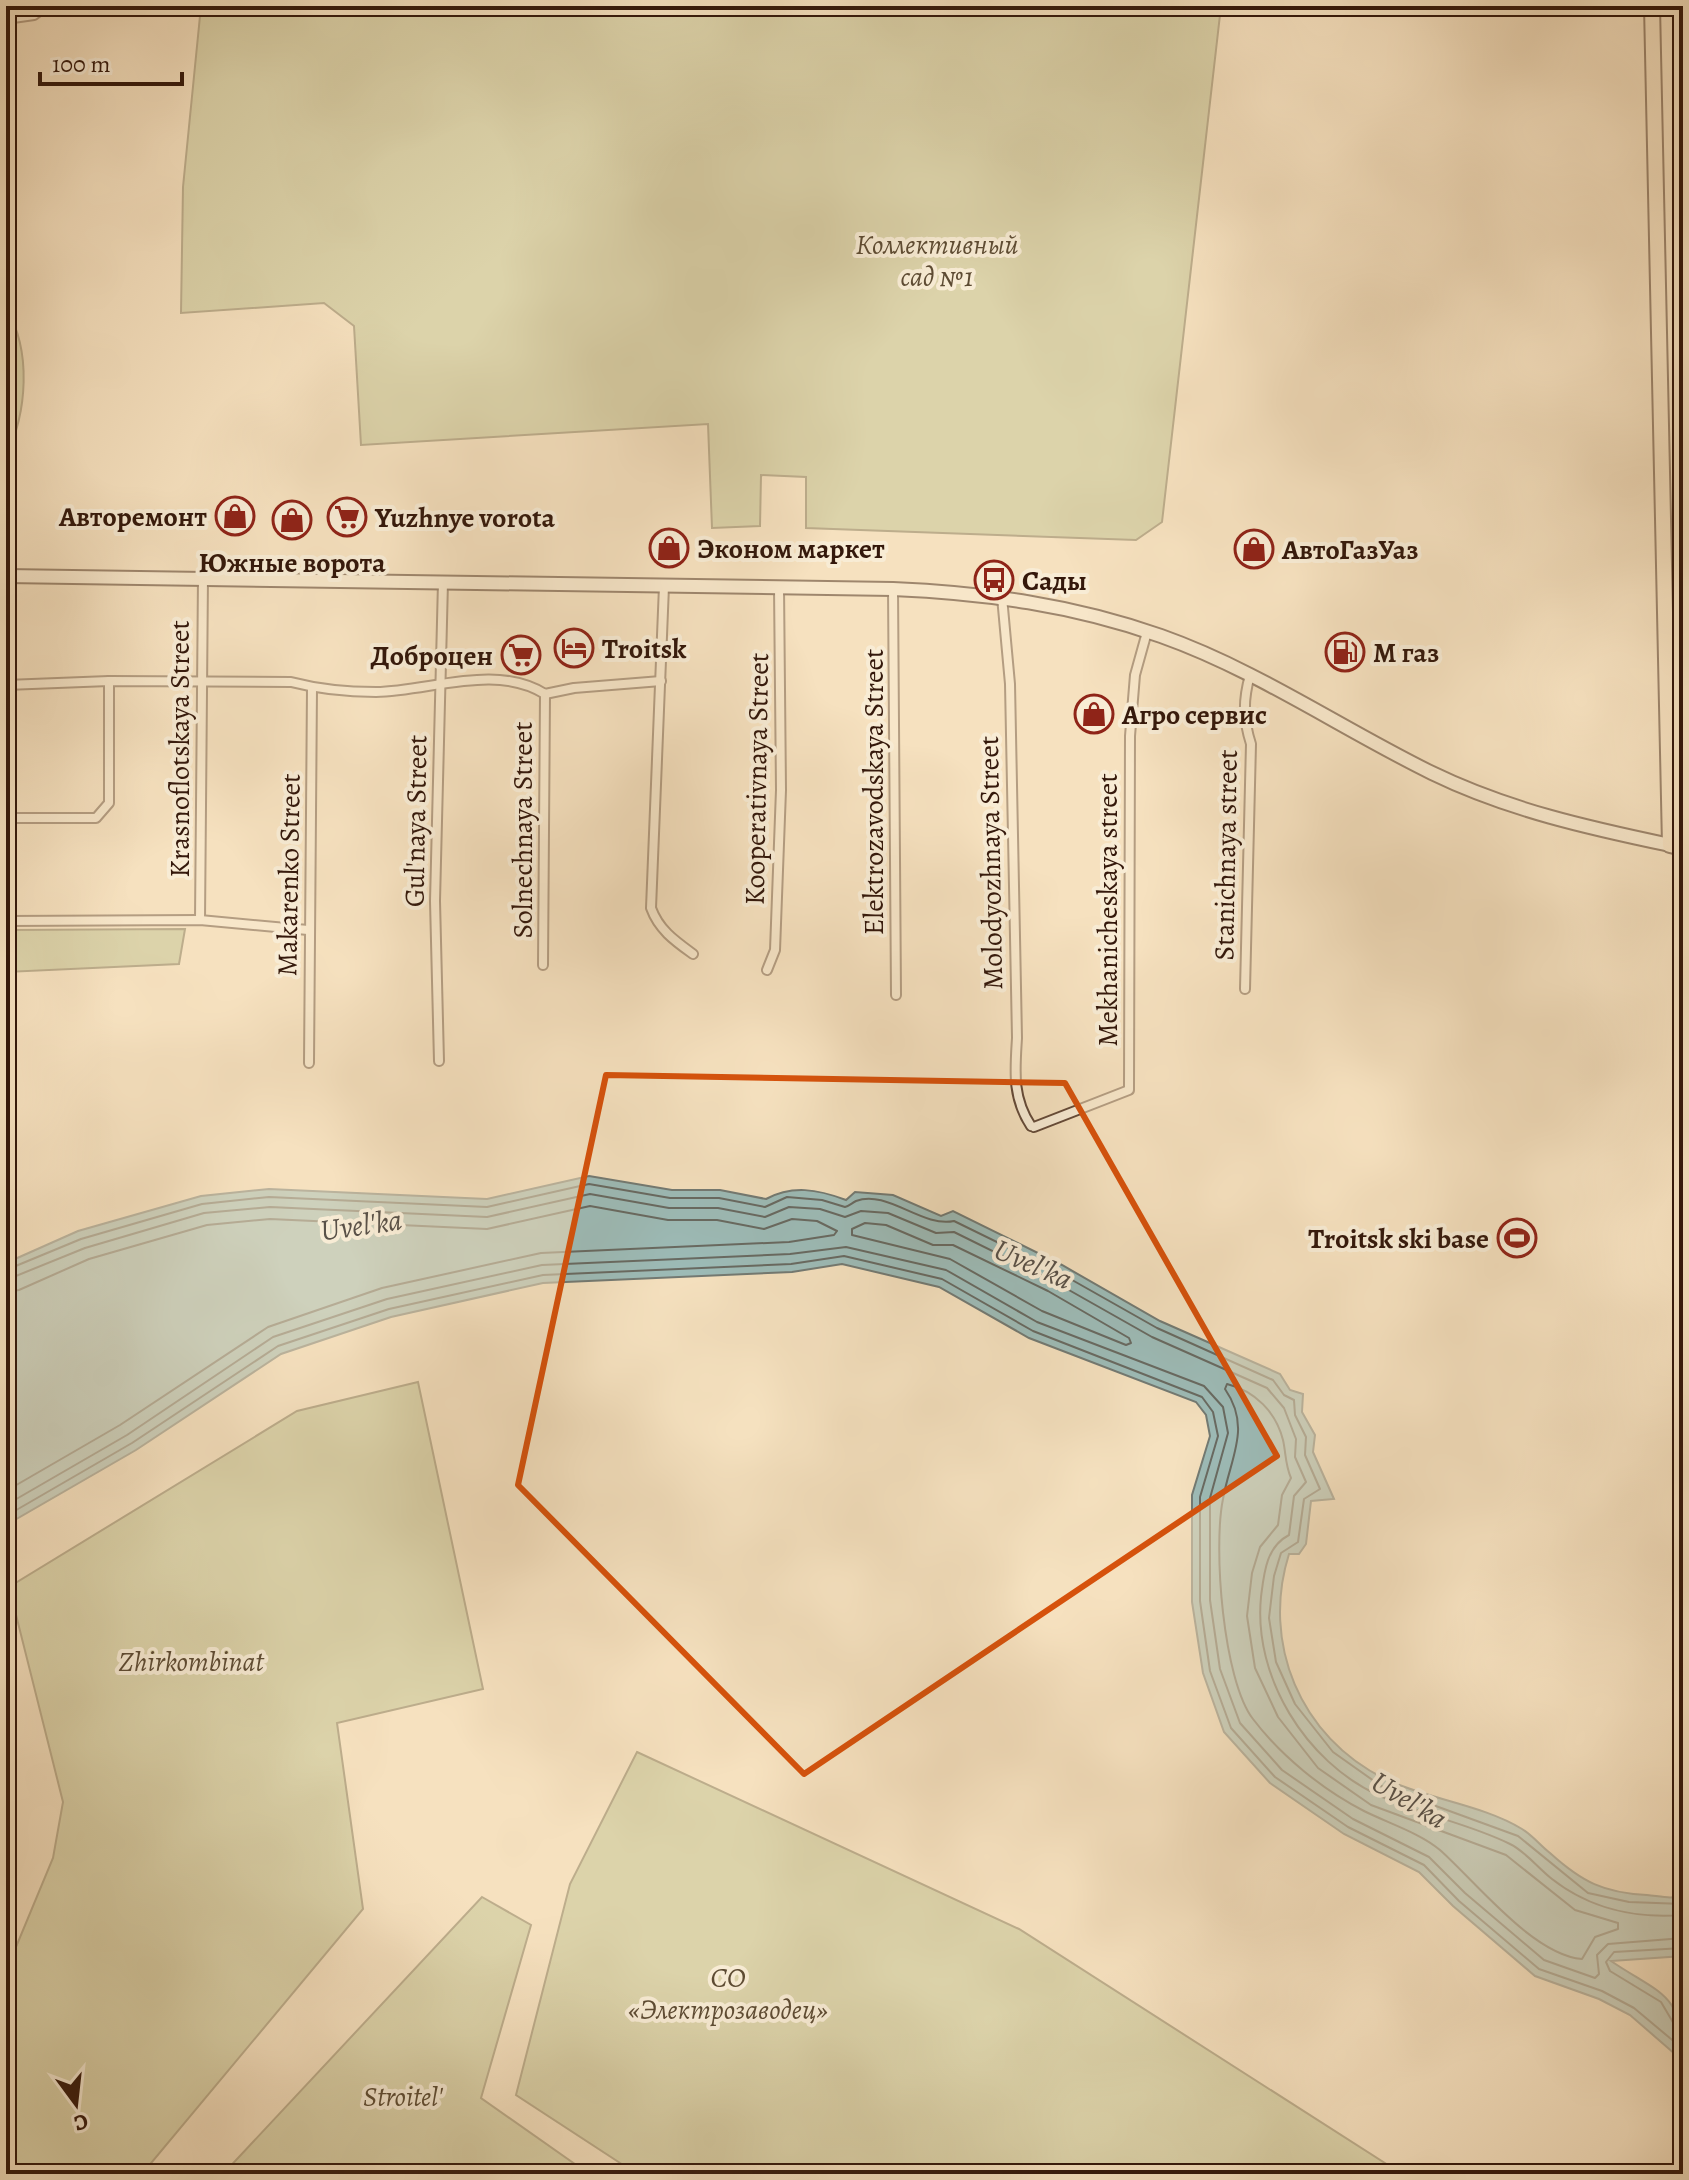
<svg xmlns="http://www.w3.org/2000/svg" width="1689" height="2180" viewBox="0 0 1689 2180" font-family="Alegreya,serif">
  <rect width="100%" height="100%" fill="#f5e1bf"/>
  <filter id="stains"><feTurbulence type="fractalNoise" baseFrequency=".0025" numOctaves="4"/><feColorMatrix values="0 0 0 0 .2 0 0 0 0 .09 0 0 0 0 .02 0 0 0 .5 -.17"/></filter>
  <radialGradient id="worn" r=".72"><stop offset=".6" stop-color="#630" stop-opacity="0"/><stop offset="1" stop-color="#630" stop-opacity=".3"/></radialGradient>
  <g fill="#bdc291" stroke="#786d4e" stroke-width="2">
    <polygon points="201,6 1221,6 1162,522 1136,540 806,528 806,477 761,475 760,526 712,528 708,424 361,445 354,326 324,303 181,313 183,187"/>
    <path d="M6,308C32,351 27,413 6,456Z"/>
    <polygon points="185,929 179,964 6,972 6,930"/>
    <polygon points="418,1382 483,1689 337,1723 363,1909 142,2174 23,2174 6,2164 6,1971 53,1858 63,1802 9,1587 297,1411"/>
    <polygon points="637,1752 1019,1929 1402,2174 637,2174 516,2095 570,1884"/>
    <polygon points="482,1897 531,1925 481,2098 589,2174 223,2174"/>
  </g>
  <path fill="#9dbcb8" stroke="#737a73" stroke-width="2" d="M589,1176L672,1190H720L766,1199C792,1185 817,1189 846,1200L855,1192L893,1195L941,1216L953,1211L1062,1265L1160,1321L1280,1374L1290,1390L1303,1394L1302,1412L1315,1435L1313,1452L1334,1499L1311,1501L1306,1544L1299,1554H1289C1261,1643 1300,1737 1385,1779C1427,1799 1483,1805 1522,1829C1532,1835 1541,1846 1550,1853C1582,1882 1604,1893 1647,1895C1659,1896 1673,1900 1683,1895V1956L1611,1961C1661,1995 1683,1992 1683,2061L1630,2015L1599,1999L1535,1976L1453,1906L1419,1872L1344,1834L1270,1783L1224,1732L1203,1673L1192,1602V1495L1210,1436L1206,1415L1196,1402L1029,1338L939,1287L842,1264L792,1272L543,1283L391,1317L281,1354L136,1450L6,1525V1263L78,1231L201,1196L269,1189L487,1199Z"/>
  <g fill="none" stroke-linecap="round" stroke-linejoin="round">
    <g stroke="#686a62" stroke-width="2">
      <polygon points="865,1223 886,1225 933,1245 953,1245 1048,1291 1129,1338 1131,1343 1126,1345 1042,1311 950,1259 852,1235 852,1229"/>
      <path d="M6,1270L81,1239L202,1204L269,1197L487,1207L589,1184L670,1198H719L765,1207L787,1197L822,1200L845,1207C849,1206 852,1203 856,1201C887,1189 922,1228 954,1221L1058,1272L1157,1328L1273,1380L1284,1395L1294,1400L1295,1415L1306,1437L1305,1455L1320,1489L1304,1499L1298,1542L1281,1553L1274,1576L1269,1618L1276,1662L1295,1704L1333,1752L1381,1786L1518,1836L1588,1893L1629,1902L1683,1904"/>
      <path d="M6,1280L85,1248L204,1213L270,1207L487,1217L590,1194L669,1208H718L765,1217L789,1207L820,1209L845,1217L861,1211L888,1213L936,1233L954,1232L1053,1281L1152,1337L1267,1388L1284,1408L1296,1439L1295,1457L1306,1482L1294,1496L1289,1535C1266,1547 1264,1573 1261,1597C1253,1677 1306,1762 1378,1795C1420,1815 1468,1823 1510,1844C1525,1851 1538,1868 1552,1879C1589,1908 1635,1919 1683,1915"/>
      <polyline points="6,1292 19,1290 89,1259 207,1225 270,1219 487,1229 590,1206 668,1220 717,1220 764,1229 792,1219 817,1221 837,1231 834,1235 789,1242 541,1253 382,1288 268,1327 120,1425 6,1491"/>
      <path d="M1227,1384C1255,1391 1276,1412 1283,1440C1286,1453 1285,1464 1291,1478L1282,1495L1278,1525L1260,1547L1252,1573L1247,1616L1255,1668L1278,1717L1318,1768L1371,1805L1506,1855L1575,1910L1618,1923V1929L1595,1937L1582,1959C1533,1955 1476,1882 1440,1850C1420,1833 1388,1823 1364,1811C1323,1790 1281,1756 1253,1719C1223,1680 1213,1547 1223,1499C1230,1458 1252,1428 1225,1389Z"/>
      <polyline points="6,1505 127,1435 273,1337 387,1299 542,1265 790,1254 846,1247 946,1270 1037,1322 1204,1386 1223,1407 1228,1433 1210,1498 1210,1600 1220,1669 1240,1723 1282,1770 1353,1819 1429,1857 1465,1893 1544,1960 1595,1978 1599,1974 1597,1955 1608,1944 1683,1938"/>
      <polyline points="6,1516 132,1443 278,1346 389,1309 543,1275 791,1264 844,1256 942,1279 1033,1331 1202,1397 1213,1412 1218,1436 1200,1497 1200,1601 1210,1671 1231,1728 1275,1777 1348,1827 1424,1865 1459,1901 1539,1969 1602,1991 1634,2008 1683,2049"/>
      <polyline points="1683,1948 1614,1952 1606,1962 1610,1971 1661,2002 1674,2024 1683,2027"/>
    </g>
    <defs>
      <g id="minor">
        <polyline points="6,19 34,15 46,6"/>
        <path d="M664,586L651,908C659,930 675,941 693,954"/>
        <polyline points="893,589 896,995"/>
        <path d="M1002,597L1010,684L1017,1038C1015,1071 1012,1097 1031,1126"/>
        <path d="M6,685L109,681L291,682C318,689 348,692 376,692C431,691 495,663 545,694L574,688L661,681"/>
        <polyline points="6,818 96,818 109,803 109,681"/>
        <polyline points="200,920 203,577"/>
        <polyline points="6,921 200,920 308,930"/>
        <polyline points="543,965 545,694"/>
        <polyline points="767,970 775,950 781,790 779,587"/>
        <path d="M1245,989L1251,744C1243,719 1243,700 1250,675"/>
        <polyline points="439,1061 435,901 443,582"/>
        <polyline points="309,1063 312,688"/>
        <polyline points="1034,1127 1129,1090 1130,736 1135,675 1147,632"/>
      </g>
      <path id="secondary" d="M6,576L893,589C986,593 1073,605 1161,636C1257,670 1342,729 1432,773C1508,810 1589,828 1670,845"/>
      <polyline id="trunk" points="1652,6 1670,845 1683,848"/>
    </defs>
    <use href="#minor" stroke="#644a38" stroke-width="12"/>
    <use href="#secondary" stroke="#34180b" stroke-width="16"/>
    <use href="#trunk" stroke="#34180b" stroke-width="18"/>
    <use href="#minor" stroke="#f8ecd5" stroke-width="8"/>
    <use href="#secondary" stroke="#f8ecd5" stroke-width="12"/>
    <use href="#trunk" stroke="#f5e1bf" stroke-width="14"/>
  </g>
  <path d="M0 0H1689V2180H0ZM606,1075L1065,1083L1277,1456L804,1774L518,1485Z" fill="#f5e1bf" fill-opacity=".55" fill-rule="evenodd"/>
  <path fill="none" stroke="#d6520c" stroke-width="6" stroke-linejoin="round" d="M606,1075L1065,1083L1277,1456L804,1774L518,1485Z"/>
  <defs>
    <symbol id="shop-ring" viewBox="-11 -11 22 22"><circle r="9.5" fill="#f8ecd5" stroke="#8f2418" stroke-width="1.5"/><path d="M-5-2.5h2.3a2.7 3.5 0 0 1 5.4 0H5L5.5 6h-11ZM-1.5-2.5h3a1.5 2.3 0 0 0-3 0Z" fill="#8f2418"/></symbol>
    <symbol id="supermarket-ring" viewBox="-11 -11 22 22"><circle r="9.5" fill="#f8ecd5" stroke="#8f2418" stroke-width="1.5"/><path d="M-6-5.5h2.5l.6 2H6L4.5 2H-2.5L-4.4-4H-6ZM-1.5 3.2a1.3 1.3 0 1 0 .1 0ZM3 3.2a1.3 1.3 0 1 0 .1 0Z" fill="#8f2418"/></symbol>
    <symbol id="bus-ring" viewBox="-11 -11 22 22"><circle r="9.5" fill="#f8ecd5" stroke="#8f2418" stroke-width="1.5"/><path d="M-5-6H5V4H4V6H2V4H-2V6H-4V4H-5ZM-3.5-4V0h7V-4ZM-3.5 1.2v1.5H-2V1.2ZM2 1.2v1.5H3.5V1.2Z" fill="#8f2418"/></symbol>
    <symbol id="hotel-ring" viewBox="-11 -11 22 22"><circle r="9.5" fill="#f8ecd5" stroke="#8f2418" stroke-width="1.5"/><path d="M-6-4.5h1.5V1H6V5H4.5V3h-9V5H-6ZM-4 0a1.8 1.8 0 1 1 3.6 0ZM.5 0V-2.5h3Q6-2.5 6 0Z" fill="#8f2418"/></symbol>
    <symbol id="fuel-ring" viewBox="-11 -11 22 22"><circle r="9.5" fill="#f8ecd5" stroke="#8f2418" stroke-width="1.5"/><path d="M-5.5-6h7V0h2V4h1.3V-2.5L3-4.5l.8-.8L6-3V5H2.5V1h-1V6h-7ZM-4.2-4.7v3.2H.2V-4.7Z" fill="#8f2418"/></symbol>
    <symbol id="stadium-ring" viewBox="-11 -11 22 22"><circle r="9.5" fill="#f8ecd5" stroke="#8f2418" stroke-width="1.5"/><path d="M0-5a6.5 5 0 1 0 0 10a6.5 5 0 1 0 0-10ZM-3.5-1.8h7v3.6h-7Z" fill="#8f2418"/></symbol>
  </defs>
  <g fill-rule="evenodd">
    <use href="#shop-ring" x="213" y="494" width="44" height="44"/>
    <use href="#supermarket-ring" x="325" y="495" width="44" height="44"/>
    <use href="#shop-ring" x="270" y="498" width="44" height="44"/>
    <use href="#shop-ring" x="647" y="526" width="44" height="44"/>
    <use href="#shop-ring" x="1232" y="527" width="44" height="44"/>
    <use href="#bus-ring" x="972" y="558" width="44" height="44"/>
    <use href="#hotel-ring" x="552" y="626" width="44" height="44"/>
    <use href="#fuel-ring" x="1323" y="630" width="44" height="44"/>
    <use href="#supermarket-ring" x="499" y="633" width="44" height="44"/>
    <use href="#shop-ring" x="1072" y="692" width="44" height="44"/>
    <use href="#stadium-ring" x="1495" y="1216" width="44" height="44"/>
  </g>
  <g text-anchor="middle" stroke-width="8" stroke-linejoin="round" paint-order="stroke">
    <g font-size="28" font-style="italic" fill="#5d4b33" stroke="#f8ecd5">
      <text x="937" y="254">Коллективный<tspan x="937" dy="32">сад №1</tspan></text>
      <text x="191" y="1671">Zhirkombinat</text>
      <text x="728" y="1987">СО<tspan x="728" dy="32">«Электрозаводец»</tspan></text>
      <text x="403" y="2106">Stroitel'</text>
    </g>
    <g font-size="28" font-weight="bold" fill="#34180b" stroke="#f8ecd5" text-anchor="start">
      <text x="207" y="526" text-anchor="end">Авторемонт</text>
      <text x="375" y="527">Yuzhnye vorota</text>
      <text x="697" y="558">Эконом маркет</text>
      <text x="1282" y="559">АвтоГазУаз</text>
      <text x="292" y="572" text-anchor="middle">Южные ворота</text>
      <text x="1022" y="590">Сады</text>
      <text x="602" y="658">Troitsk</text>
      <text x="1373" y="662">М газ</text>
      <text x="493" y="665" text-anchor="end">Доброцен</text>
      <text x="1122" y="724">Агро сервис</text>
      <text x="1489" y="1248" text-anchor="end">Troitsk ski base</text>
    </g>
    <g font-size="28" fill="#34180b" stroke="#f8ecd5">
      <text transform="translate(179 749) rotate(-90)" y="10">Krasnoflotskaya Street</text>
      <text transform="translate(756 779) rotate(-89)" y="10">Kooperativnaya Street</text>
      <text transform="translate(873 792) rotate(-90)" y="10">Elektrozavodskaya Street</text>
      <text transform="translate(415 821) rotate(-89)" y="10">Gul'naya Street</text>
      <text transform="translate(522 830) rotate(-90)" y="10">Solnechnaya Street</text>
      <text transform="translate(1225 855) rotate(-89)" y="10">Stanichnaya street</text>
      <text transform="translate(990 863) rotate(-91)" y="10">Molodyozhnaya Street</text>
      <text transform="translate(288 875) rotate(-89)" y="10">Makarenko Street</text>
      <text transform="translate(1107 910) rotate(-90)" y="10">Mekhanicheskaya street</text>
    </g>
    <g font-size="30" font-style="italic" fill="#595148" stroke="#f8ecd5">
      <text transform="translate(361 1225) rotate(-8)" y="10">Uvel'ka</text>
      <text transform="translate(1033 1264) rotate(24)" y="10">Uvel'ka</text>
      <text transform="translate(1409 1800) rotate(31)" y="10">Uvel'ka</text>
    </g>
  </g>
  <rect width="1689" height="2180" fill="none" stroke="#f5e1bf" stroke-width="32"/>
  <rect x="8" y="8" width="1673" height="2164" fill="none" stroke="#34180b" stroke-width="4"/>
  <rect x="16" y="16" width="1657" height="2148" fill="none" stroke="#34180b" stroke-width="2"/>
  <g transform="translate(76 2104) rotate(165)" stroke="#f8ecd5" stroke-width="6" paint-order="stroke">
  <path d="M0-6L14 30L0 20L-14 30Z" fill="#34180b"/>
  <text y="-12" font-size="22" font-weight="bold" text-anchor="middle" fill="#34180b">С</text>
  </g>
  <path d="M40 72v12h142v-12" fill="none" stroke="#34180b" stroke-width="4"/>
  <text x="52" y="72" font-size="24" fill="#34180b" stroke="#f8ecd5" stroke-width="6" paint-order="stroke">100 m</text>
  <rect width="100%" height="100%" filter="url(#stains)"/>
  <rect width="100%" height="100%" fill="url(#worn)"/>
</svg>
